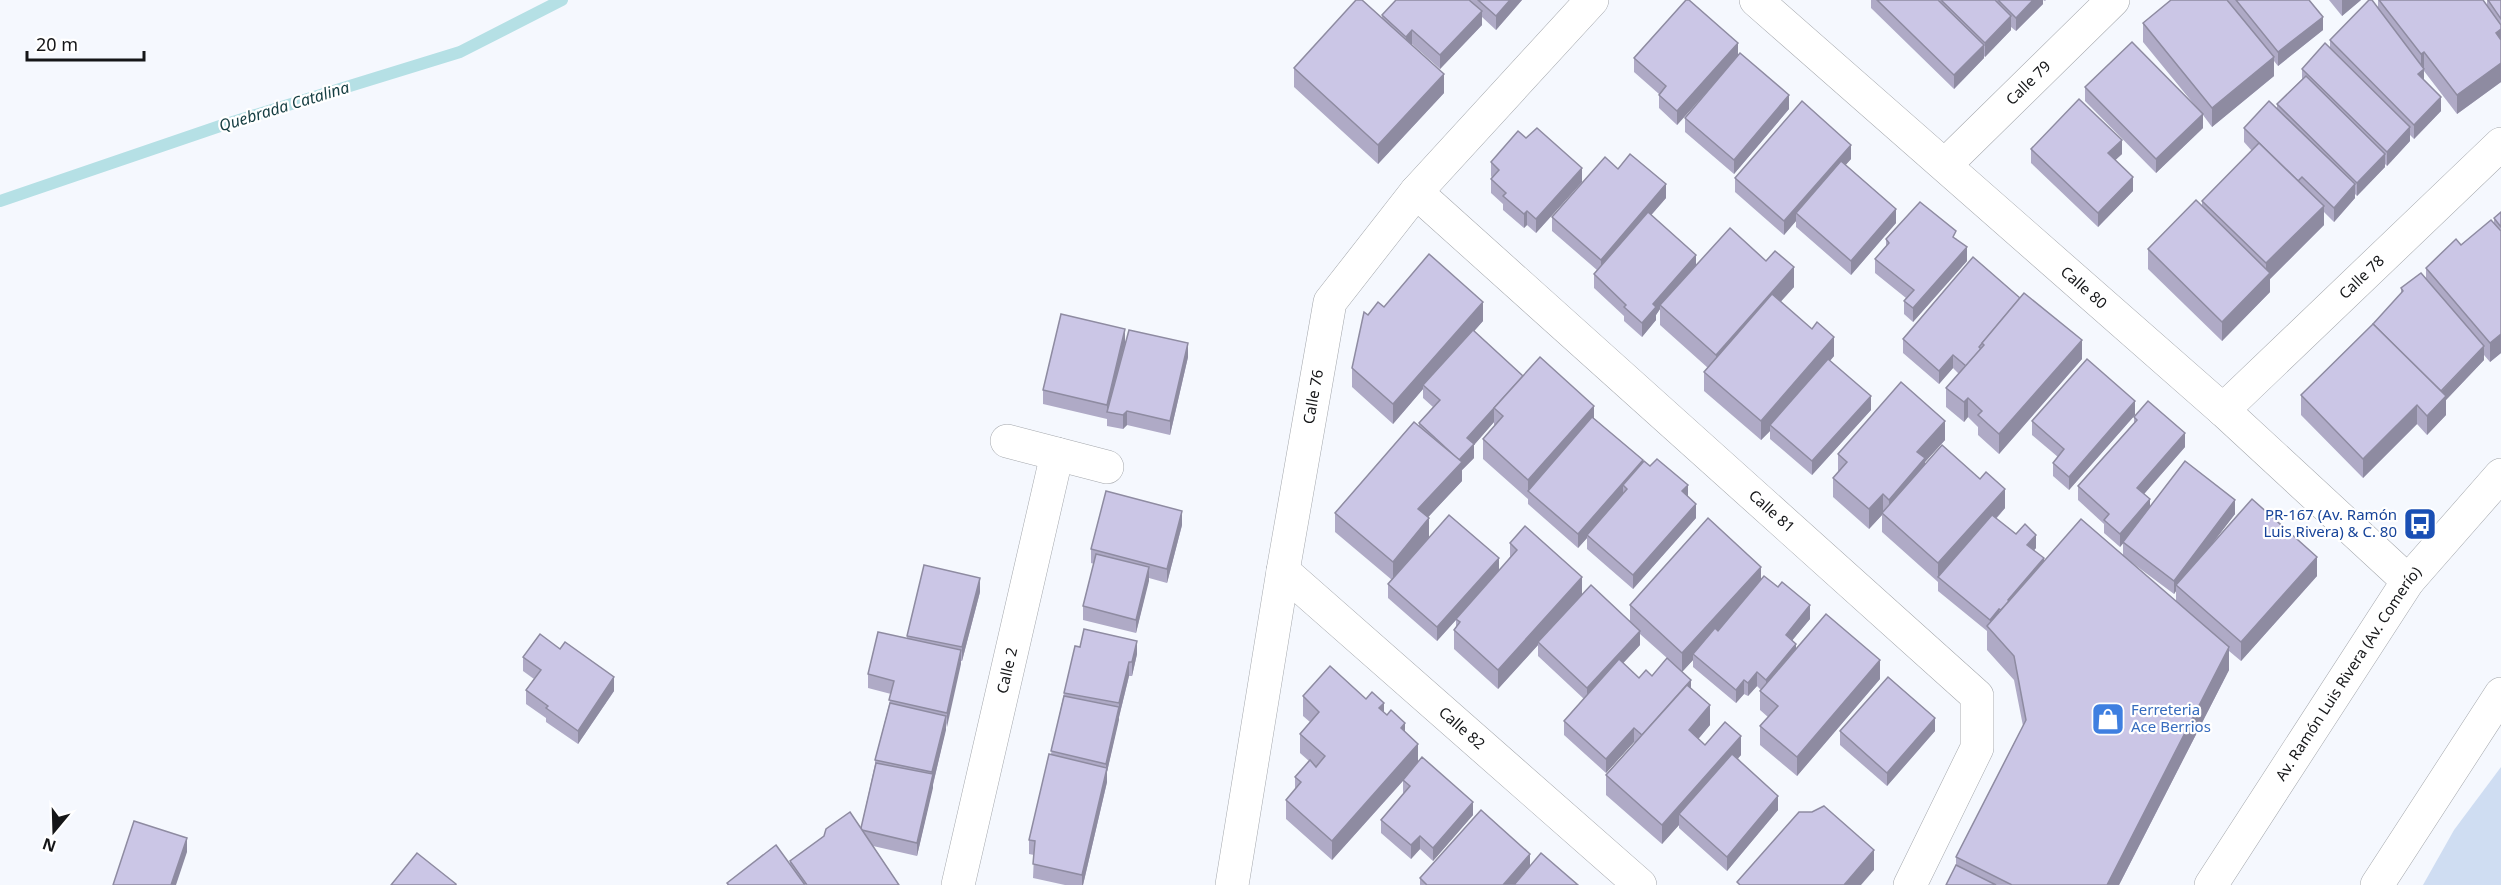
<svg xmlns="http://www.w3.org/2000/svg" width="2501" height="885" viewBox="0 0 2501 885" font-family="'Noto Sans',sans-serif">
  <rect width="100%" height="100%" fill="#f5f8fe"/>
  <polygon fill="#cfddf2" points="2501,767 2501,885 2423,885 2454,830"/>
  <g fill="none" stroke-linecap="round" stroke-linejoin="round">
    <polyline stroke="#b5e0e5" stroke-width="12" points="0,201 220,126 460,52 562,0"/>
    <defs>
      <g id="street">
        <path id="s1" d="M1756,0L2223,410L2408,581"/>
        <path id="s2" d="M1945,165L2113,0"/>
        <path id="s3" d="M1416,192L1977,696V748L1910,885"/>
        <path id="s4" d="M2223,410L2501,144"/>
        <polyline points="1007,441 1107,467"/>
        <path id="s5" d="M1283,571L1640,885"/>
        <path id="s6" d="M958,885L1057,454"/>
        <path id="s7" d="M1232,885L1283,571L1330,302L1416,192L1592,0"/>
      </g>
      <g id="primary">
        <path id="s8" d="M2211,885L2408,581L2501,475"/>
        <polyline points="2377,885 2501,694"/>
      </g>
    </defs>
    <use href="#street" stroke="#a4a7ac" stroke-width="34"/>
    <use href="#primary" stroke="#a4a7ac" stroke-width="34"/>
    <use href="#street" stroke="#fff" stroke-width="33"/>
    <use href="#primary" stroke="#fff" stroke-width="33"/>
  </g>
  <g fill="#afaac6" fill-rule="evenodd">
    <polygon points="1396,0 1522,0 1496,30 1482,17 1482,25 1440,69 1412,44 1411,45 1444,93 1378,164 1294,87 1294,68 1382,18 1382,15"/>
    <polygon points="1871,0 2046,0 2045,1 2043,0 2043,4 2016,31 2011,27 2011,30 1985,57 1984,56 1984,58 1954,89 1871,8"/>
    <polygon points="2171,0 2309,0 2323,30 2278,66 2274,61 2274,76 2212,127 2203,115 2203,128 2156,173 2085,101 2085,87 2197,108 2143,42 2143,23"/>
    <polygon points="2329,0 2361,0 2342,16"/>
    <polygon points="2378,0 2483,0 2487,6 2487,0 2501,0 2501,82 2457,114 2424,71 2424,80 2441,111 2414,139 2410,135 2410,141 2387,166 2385,164 2385,167 2357,196 2355,194 2355,198 2334,222 2324,212 2324,225 2270,279 2270,292 2222,341 2148,269 2148,249 2202,206 2202,201 2252,151 2244,142 2244,128 2277,109 2277,104 2302,79 2302,69 2330,47 2330,40 2378,8"/>
    <polygon points="1738,56 1789,109 1734,174 1685,132 1685,118 1717,81 1677,125 1659,108 1659,94 1634,72 1634,58"/>
    <polygon points="1526,138 1582,182 1536,233 1527,225 1524,228 1503,210 1503,204 1491,193 1491,179 1492,178 1491,176 1491,162"/>
    <polygon points="2031,149 2122,154 2115,160 2133,191 2098,227 2031,163"/>
    <polygon points="1851,159 1845,165 1896,223 1851,275 1796,227 1796,221 1784,235 1735,192 1735,178"/>
    <polygon points="1618,169 1666,198 1651,215 1696,266 1794,287 1780,302 1834,356 1830,361 1871,410 1812,475 1770,439 1770,431 1761,440 1704,391 1704,372 1708,368 1660,325 1660,309 1656,315 1656,320 1642,337 1624,321 1624,316 1594,288 1594,274 1597,270 1552,231 1552,217"/>
    <polygon points="2501,212 2501,353 2490,362 2484,355 2484,360 2446,400 2446,415 2427,435 2417,424 2363,478 2301,415 2301,395 2373,324 2401,294 2401,288 2426,278 2426,268 2494,223 2494,218"/>
    <polygon points="1956,238 1967,261 1913,322 1904,314 1904,301 1906,298 1875,273 1875,259 1886,246 1886,239"/>
    <polygon points="1973,257 2082,359 1999,454 1978,435 1978,427 1968,417 1964,422 1946,407 1946,388 1959,374 1953,368 1939,384 1903,353 1903,339"/>
    <path d="M1384,307L1483,321L1474,331L1523,376L1594,419L1643,463L1650,466L1688,497L1696,518L1633,589L1587,549V538L1578,548L1528,504V499L1483,459V439L1494,426V422L1474,445V458L1462,470V481L1428,517L1429,537L1499,571L1510,557V543L1582,595L1630,621V605L1761,580L1810,619L1792,640L1796,649L1880,679L1797,776L1760,745V726L1768,717L1760,710V691L1761,690L1757,686L1748,696L1744,694L1736,703L1693,667V660L1682,672L1710,725L1698,739L1705,745L1741,755L1738,758L1778,810L1727,871L1679,828V825L1662,844L1606,795V775L1635,743L1634,742L1606,773L1564,735V721L1584,699L1538,656V645L1498,689L1454,649V630L1456,627V620L1437,641L1388,598V584L1392,580L1335,532V513L1419,426V423L1433,407L1423,398V389L1393,424L1352,387V368L1368,315ZM1640,634L1667,658L1652,676L1639,678L1623,663L1640,645Z"/>
    <polygon points="1125,343 1188,357 1170,435 1127,425 1123,429 1107,426 1107,419 1043,404 1043,390"/>
    <polygon points="2135,415 2069,490 2053,476 2053,463 2058,457 2032,435 2032,421"/>
    <polygon points="2134,417 2185,447 2144,494 2150,507 2235,514 2210,546 2317,576 2241,661 2229,651 2229,670 2119,885 1946,885 1956,865 1956,857 2023,726 2014,680 1987,650 1987,631 1938,591 1938,582 1882,532 1882,515 1869,529 1833,497 1833,478 1838,472 1838,454 1945,440 1925,462 1925,465 2005,508 1996,519 2016,534 2036,548 2034,550 2044,562 2176,601 2176,591 2174,594 2123,556 2123,543 2120,547 2104,533 2104,524 2078,500 2078,486 2134,423"/>
    <polygon points="1182,525 1167,583 1149,578 1136,633 1083,620 1083,606 1094,564 1091,563 1091,549"/>
    <polygon points="980,592 962,661 961,661 917,856 873,846 899,885 727,885 727,883 790,864 790,861 861,828 875,764 875,760 889,705 891,694 868,688 868,674 907,638 907,636"/>
    <polygon points="1080,647 1137,654 1132,676 1129,676 1119,717 1107,772 1107,782 1083,885 1065,885 1033,878 1034,855 1029,854 1029,840 1051,754 1064,693"/>
    <polygon points="523,657 614,691 578,744 546,722 546,718 526,704 526,690 534,679 523,671"/>
    <polygon points="1303,696 1366,699 1384,713 1405,732 1418,762 1473,815 1433,861 1420,849 1411,859 1381,833 1381,820 1403,794 1403,781 1332,860 1286,819 1286,800 1295,790 1295,777 1309,761 1300,753 1300,734 1310,722 1303,716"/>
    <polygon points="1840,731 1935,731 1887,786 1840,745"/>
    <polygon points="1530,865 1578,885 1420,885 1420,878"/>
  </g>
  <g fill="#8e8ba1">
    <polygon points="1510,0 1522,0 1496,30 1496,16"/>
    <polygon points="2033,0 2043,0 2043,4 2016,31 2016,18"/>
    <polygon points="2342,0 2361,0 2342,16"/>
    <polygon points="1482,11 1482,25 1440,69 1440,55"/>
    <polygon points="2011,16 2011,30 1985,57 1985,43"/>
    <polygon points="2323,17 2323,30 2278,66 2278,52"/>
    <polygon points="2501,29 2501,49 2496,33"/>
    <polygon points="1412,30 1412,44 1406,51 1406,37"/>
    <polygon points="1738,43 1738,57 1677,125 1677,111"/>
    <polygon points="1984,45 1984,58 1954,89 1954,75"/>
    <polygon points="2424,52 2424,83 2418,74 2421,72 2421,54"/>
    <polygon points="2274,57 2274,76 2212,127 2212,108"/>
    <polygon points="2501,63 2501,82 2457,114 2457,95"/>
    <polygon points="1444,74 1444,93 1378,164 1378,145"/>
    <polygon points="1789,95 1789,109 1734,174 1734,160"/>
    <polygon points="2441,97 2441,111 2414,139 2414,125"/>
    <polygon points="2203,114 2203,128 2156,173 2156,159"/>
    <polygon points="2410,127 2410,141 2387,166 2387,152"/>
    <polygon points="2122,140 2122,154 2108,167 2108,153"/>
    <polygon points="1851,145 1851,159 1800,217 1796,213 1796,221 1784,235 1784,221"/>
    <polygon points="2385,154 2385,167 2357,196 2357,183"/>
    <polygon points="1582,168 1582,182 1536,233 1536,219"/>
    <polygon points="2133,177 2133,191 2098,227 2098,213"/>
    <polygon points="1666,184 1666,198 1601,273 1601,260"/>
    <polygon points="2355,184 2355,198 2334,222 2334,208"/>
    <polygon points="2324,206 2324,225 2270,279 2270,292 2222,341 2222,322 2266,277 2266,263"/>
    <polygon points="1896,209 1896,223 1851,275 1851,261"/>
    <polygon points="1527,211 1527,225 1524,228 1524,214"/>
    <polygon points="1967,247 1967,261 1913,322 1913,308"/>
    <polygon points="1696,255 1696,269 1660,305 1660,309 1656,315 1656,320 1642,337 1642,323 1653,304"/>
    <polygon points="1794,267 1794,287 1716,374 1716,355"/>
    <polygon points="1483,302 1483,321 1425,387 1423,385 1423,389 1393,424 1393,404"/>
    <polygon points="1125,329 1125,343 1107,412 1107,405"/>
    <polygon points="2501,334 2501,353 2490,362 2490,343"/>
    <polygon points="1834,337 1834,356 1772,427 1770,425 1770,431 1761,440 1761,421"/>
    <polygon points="2082,340 2082,359 1999,454 1999,434"/>
    <polygon points="1188,343 1188,357 1170,435 1170,421"/>
    <polygon points="2484,346 2484,360 2446,400 2446,415 2427,435 2427,416 2441,392"/>
    <polygon points="1953,355 1953,368 1939,384 1939,371"/>
    <polygon points="1871,396 1871,410 1812,475 1812,461"/>
    <polygon points="1968,398 1968,417 1964,422 1964,402"/>
    <polygon points="2135,401 2135,415 2069,490 2069,477"/>
    <polygon points="2417,405 2417,424 2363,478 2363,459"/>
    <polygon points="1594,406 1594,426 1528,491 1528,480"/>
    <polygon points="1494,408 1494,422 1474,445 1474,458 1462,470 1462,481 1418,528 1418,509 1459,460 1467,438"/>
    <polygon points="1127,411 1127,425 1123,429 1123,415"/>
    <polygon points="1945,421 1945,440 1925,462 1925,478 1889,519 1889,500 1917,452"/>
    <polygon points="2185,433 2185,447 2137,502 2137,488"/>
    <polygon points="1643,460 1643,474 1627,489 1623,485 1623,497 1587,535 1587,538 1578,548 1578,534"/>
    <polygon points="1688,485 1688,499 1682,491"/>
    <polygon points="2005,489 2005,508 1941,580 1938,577 1938,563"/>
    <polygon points="1883,494 1883,513 1882,513 1882,515 1869,529 1869,509"/>
    <polygon points="2150,499 2150,513 2120,547 2120,534"/>
    <polygon points="2235,500 2235,514 2179,587 2176,585 2176,591 2174,594 2174,581"/>
    <polygon points="1696,504 1696,518 1633,589 1633,575"/>
    <polygon points="1182,511 1182,525 1167,583 1167,569"/>
    <polygon points="1429,518 1429,537 1393,581 1393,562"/>
    <polygon points="2036,535 2036,548 2027,558 2027,545"/>
    <polygon points="2317,557 2317,576 2241,661 2241,642"/>
    <polygon points="1499,558 1499,572 1437,641 1437,627"/>
    <polygon points="2044,558 2044,572 2010,611 2008,600"/>
    <polygon points="1149,567 1149,581 1136,633 1136,620"/>
    <polygon points="1761,567 1761,586 1697,657 1693,654 1693,660 1682,672 1682,653"/>
    <polygon points="1582,577 1582,596 1538,642 1538,645 1498,689 1498,670"/>
    <polygon points="980,578 980,592 962,661 962,647"/>
    <polygon points="1810,605 1810,619 1786,648 1786,635"/>
    <polygon points="1999,609 1999,623 1990,630 1990,620"/>
    <polygon points="1640,631 1640,645 1587,702 1587,688"/>
    <polygon points="1137,641 1137,654 1132,676 1132,662"/>
    <polygon points="1796,644 1796,657 1766,694 1766,680"/>
    <polygon points="2229,647 2229,670 2119,885 2107,885"/>
    <polygon points="961,650 961,664 947,727 947,713"/>
    <polygon points="1880,660 1880,679 1797,776 1797,757"/>
    <polygon points="1129,662 1129,676 1119,717 1119,703"/>
    <polygon points="1757,672 1757,686 1748,696 1748,683"/>
    <polygon points="614,677 614,691 578,744 578,731"/>
    <polygon points="1691,680 1691,694 1642,735"/>
    <polygon points="1744,680 1744,694 1736,703 1736,690"/>
    <polygon points="1384,703 1384,722 1379,708"/>
    <polygon points="1710,705 1710,725 1689,750 1689,730"/>
    <polygon points="1119,707 1119,720 1107,772 1107,782 1083,885 1082,885 1082,875 1106,773 1106,764"/>
    <polygon points="946,716 946,730 933,784 933,788 917,856 917,843 932,776 932,772"/>
    <polygon points="1935,718 1935,731 1887,786 1887,773"/>
    <polygon points="1405,723 1405,742 1401,728"/>
    <polygon points="1634,728 1634,742 1606,773 1606,759"/>
    <polygon points="1741,736 1741,755 1684,819 1679,814 1679,825 1662,844 1662,825"/>
    <polygon points="1418,744 1418,764 1332,860 1332,841"/>
    <polygon points="1778,796 1778,810 1727,871 1727,857"/>
    <polygon points="1473,802 1473,815 1433,861 1433,848"/>
    <polygon points="1420,836 1420,849 1411,859 1411,845"/>
    <polygon points="187,838 187,852 176,885 171,885"/>
    <polygon points="1874,850 1874,870 1861,885 1844,885"/>
    <polygon points="1530,854 1530,868 1515,885 1503,885"/>
  </g>
  <g fill="#cbc6e6" stroke="#8e8ba1" stroke-width="1.5">
    <polygon points="1356,0 1362,0 1444,74 1378,145 1294,68"/>
    <polygon points="1396,0 1469,0 1482,11 1440,55 1412,30 1406,37 1382,15"/>
    <polygon points="1478,0 1510,0 1496,16"/>
    <polygon points="1686,0 1689,0 1738,43 1677,111 1659,95 1666,86 1634,58"/>
    <polygon points="1877,0 1938,0 1984,45 1954,75"/>
    <polygon points="1941,0 1995,0 2011,16 1985,43"/>
    <polygon points="1998,0 2033,0 2016,18"/>
    <polygon points="2171,0 2227,0 2274,57 2212,108 2143,23"/>
    <polygon points="2236,0 2309,0 2323,17 2278,52"/>
    <polygon points="2369,0 2372,0 2424,69 2418,74 2441,97 2414,125 2330,40"/>
    <polygon points="2379,0 2483,0 2501,25 2501,29 2496,33 2501,40 2501,63 2457,95 2424,52 2421,54"/>
    <polygon points="2488,0 2501,0 2501,19"/>
    <polygon points="2132,42 2203,114 2156,159 2085,87"/>
    <polygon points="2325,43 2410,127 2387,152 2302,69"/>
    <polygon points="1740,53 1789,95 1734,160 1685,118"/>
    <polygon points="2306,76 2385,154 2357,183 2277,104"/>
    <polygon points="2079,99 2122,140 2108,153 2133,177 2098,213 2031,149"/>
    <polygon points="1802,101 1851,145 1784,221 1735,178"/>
    <polygon points="2269,101 2355,184 2334,208 2302,177 2298,181 2244,128"/>
    <polygon points="1537,128 1582,168 1536,219 1527,211 1524,214 1503,196 1506,193 1491,179 1499,170 1491,162 1518,131 1526,138"/>
    <polygon points="2259,143 2324,206 2266,263 2202,201"/>
    <polygon points="1630,154 1666,184 1601,260 1552,217 1605,157 1618,169"/>
    <polygon points="1841,161 1896,209 1851,261 1796,213"/>
    <polygon points="2196,200 2270,273 2222,322 2148,249"/>
    <polygon points="1920,202 1956,231 1953,237 1967,247 1913,308 1904,301 1914,290 1875,259 1889,243 1886,239"/>
    <polygon points="1648,212 1696,255 1653,304 1656,307 1642,323 1624,307 1626,305 1594,274"/>
    <polygon points="2501,212 2501,227 2494,218"/>
    <polygon points="2491,220 2501,231 2501,334 2490,343 2426,268 2456,239 2461,245"/>
    <polygon points="1730,228 1766,261 1775,251 1794,267 1716,355 1660,305"/>
    <polygon points="1429,254 1483,302 1393,404 1352,368 1364,312 1368,315 1378,302 1384,307"/>
    <polygon points="1973,257 2020,298 1979,347 1981,349 1966,366 1953,355 1939,371 1903,339"/>
    <polygon points="2421,273 2484,346 2441,391 2373,324 2403,291 2401,288"/>
    <polygon points="2024,293 2082,340 1999,434 1978,415 1982,411 1968,398 1964,402 1946,388 1984,345 1982,343"/>
    <polygon points="1772,294 1812,329 1817,322 1834,337 1761,421 1704,372"/>
    <polygon points="1061,314 1125,329 1107,405 1043,390"/>
    <polygon points="2373,324 2446,396 2427,416 2417,405 2363,459 2301,395"/>
    <polygon points="1129,330 1188,343 1170,421 1127,411 1123,415 1107,412"/>
    <polygon points="1473,330 1523,376 1467,438 1474,444 1459,460 1419,423 1440,400 1423,385"/>
    <polygon points="1540,357 1594,406 1528,480 1483,439 1503,416 1494,408"/>
    <polygon points="1828,359 1871,396 1812,461 1770,425"/>
    <polygon points="2087,359 2135,401 2069,477 2053,463 2064,449 2032,421"/>
    <polygon points="1901,382 1945,421 1917,452 1925,458 1889,500 1883,494 1869,509 1833,478 1847,462 1838,454"/>
    <polygon points="2148,401 2185,433 2137,488 2150,499 2120,534 2104,520 2109,514 2078,486 2137,420 2134,417"/>
    <polygon points="1592,417 1643,460 1578,534 1528,491"/>
    <polygon points="1414,422 1462,462 1418,509 1429,518 1393,562 1335,513"/>
    <polygon points="1942,445 1980,479 1986,472 2005,489 1938,563 1882,513"/>
    <polygon points="1657,459 1688,485 1682,491 1696,504 1633,575 1587,535 1627,489 1623,485 1644,461 1650,466"/>
    <polygon points="2185,461 2235,500 2174,581 2123,542"/>
    <polygon points="1106,491 1182,511 1167,569 1091,549"/>
    <polygon points="2252,499 2317,557 2241,642 2176,585"/>
    <polygon points="1449,515 1499,558 1437,627 1388,584"/>
    <polygon points="1992,515 2016,534 2025,524 2036,535 2027,545 2044,558 2008,600 2009,601 2001,610 1999,609 1990,620 1938,577"/>
    <polygon points="1708,518 1761,567 1682,653 1630,605"/>
    <polygon points="2081,519 2229,647 2107,885 2012,885 1956,857 2026,720 2014,656 1987,626"/>
    <polygon points="1525,526 1582,577 1498,670 1454,630 1460,622 1456,619 1517,550 1510,543"/>
    <polygon points="1096,554 1149,567 1136,620 1083,606"/>
    <polygon points="924,565 980,578 962,647 907,636"/>
    <polygon points="1764,576 1778,587 1782,582 1810,605 1786,635 1796,644 1766,680 1757,672 1748,683 1744,680 1736,690 1693,654 1715,628 1718,631"/>
    <polygon points="1591,585 1640,631 1587,688 1538,642"/>
    <polygon points="1826,614 1880,660 1797,757 1760,726 1778,706 1760,691"/>
    <polygon points="1084,629 1137,641 1132,662 1129,662 1119,703 1064,693 1075,646 1080,647"/>
    <polygon points="878,632 961,650 947,713 889,700 894,681 868,674"/>
    <polygon points="540,634 560,649 565,642 614,677 578,731 546,708 548,706 526,690 541,670 523,657"/>
    <polygon points="1667,658 1691,680 1642,735 1634,728 1606,759 1564,721 1619,659 1639,678 1646,670 1652,676"/>
    <polygon points="1330,666 1366,699 1372,692 1384,703 1379,708 1387,715 1391,710 1405,723 1401,728 1418,744 1332,841 1286,800 1301,782 1295,777 1310,760 1316,767 1325,756 1300,734 1319,712 1303,696"/>
    <polygon points="1888,677 1935,718 1887,773 1840,731"/>
    <polygon points="1687,685 1710,705 1689,730 1705,745 1725,722 1741,736 1662,825 1606,775"/>
    <polygon points="1064,696 1119,707 1106,764 1051,751"/>
    <polygon points="890,703 946,716 932,772 875,760"/>
    <polygon points="1049,754 1107,768 1082,875 1033,864 1035,841 1029,840"/>
    <polygon points="1732,754 1778,796 1727,857 1679,814"/>
    <polygon points="1422,757 1473,802 1433,848 1420,836 1411,845 1381,820 1410,786 1403,780"/>
    <polygon points="876,763 933,774 917,843 862,830 861,828"/>
    <polygon points="1824,806 1874,850 1844,885 1740,885 1737,882 1799,812 1812,812"/>
    <polygon points="1481,810 1530,854 1503,885 1427,885 1420,878"/>
    <polygon points="850,812 899,885 807,885 790,861 824,836 826,829"/>
    <polygon points="134,821 187,838 171,885 113,885"/>
    <polygon points="776,845 805,885 729,885 727,883"/>
    <polygon points="417,853 456,884 456,885 391,885"/>
    <polygon points="1541,853 1578,885 1514,885"/>
    <polygon points="1956,865 1996,885 1946,885"/>
  </g>
  <defs>
    <symbol id="bus-square" viewBox="-11 -11 22 22"><rect x="-9" y="-9" width="18" height="18" rx="4" fill="#1a4fb4" stroke="#fff"/><path d="M-5-6H5V4H4V6H2V4H-2V6H-4V4H-5ZM-3.5-4V0h7V-4ZM-3.5 1.2v1.5H-2V1.2ZM2 1.2v1.5H3.5V1.2Z" fill="#fff"/></symbol>
    <symbol id="shop-square" viewBox="-11 -11 22 22"><rect x="-9" y="-9" width="18" height="18" rx="4" fill="#3f7fe0" stroke="#fff"/><path d="M-5-2.5h2.3a2.7 3.5 0 0 1 5.4 0H5L5.5 6h-11ZM-1.5-2.5h3a1.5 2.3 0 0 0-3 0Z" fill="#fff"/></symbol>
  </defs>
  <g fill-rule="evenodd">
    <use href="#bus-square" x="2401" y="505" width="38" height="38"/>
    <use href="#shop-square" x="2089" y="700" width="38" height="38"/>
  </g>
  <g text-anchor="middle" stroke-width="4.5" stroke-linejoin="round" paint-order="stroke">
    <g font-size="15" fill="#151618" stroke="#fff">
      <text dy="5" stroke="none"><textPath href="#s2" startOffset="117">Calle 79</textPath></text>
      <text dy="5" stroke="none"><textPath href="#s4" startOffset="192">Calle 78</textPath></text>
      <text dy="5" stroke="none"><textPath href="#s1" startOffset="436">Calle 80</textPath></text>
      <text dy="5" stroke="none"><textPath href="#s7" startOffset="495">Calle 76</textPath></text>
      <text dy="5" stroke="none"><textPath href="#s3" startOffset="478">Calle 81</textPath></text>
      <text dy="5" stroke="none"><textPath href="#s6" startOffset="220">Calle 2</textPath></text>
      <text dy="5" stroke="none"><textPath href="#s8" startOffset="252">Av. Ramón Luis Rivera (Av. Comerío)</textPath></text>
      <text dy="5" stroke="none"><textPath href="#s5" startOffset="238">Calle 82</textPath></text>
    </g>
    <g font-size="15" fill="#164399" stroke="#fff" text-anchor="end">
      <text x="2397" y="520">PR-167 (Av. Ramón<tspan x="2397" dy="17">Luis Rivera) &amp; C. 80</tspan></text>
    </g>
    <g font-size="15" fill="#366cbe" stroke="#fff" text-anchor="start">
      <text x="2131" y="715">Ferreteria<tspan x="2131" dy="17">Ace Berrios</tspan></text>
    </g>
    <g font-size="16" font-style="italic" fill="#153d41" stroke="#fff">
      <text transform="translate(284 106) rotate(-17)" y="6">Quebrada Catalina</text>
    </g>
  </g>
  <g transform="translate(54 831) rotate(199)" stroke="#ffffff" stroke-width="4.5" paint-order="stroke">
  <path d="M0-4.5L10 22L0 15L-10 22Z" fill="#151618"/>
  <text y="-9" font-size="16" font-weight="bold" text-anchor="middle" fill="#151618">N</text>
  </g>
  <path d="M27 51v9h117v-9" fill="none" stroke="#151618" stroke-width="3"/>
  <text x="36" y="51" font-size="18" fill="#151618" stroke="#ffffff" stroke-width="4.5" paint-order="stroke">20 m</text>
</svg>
